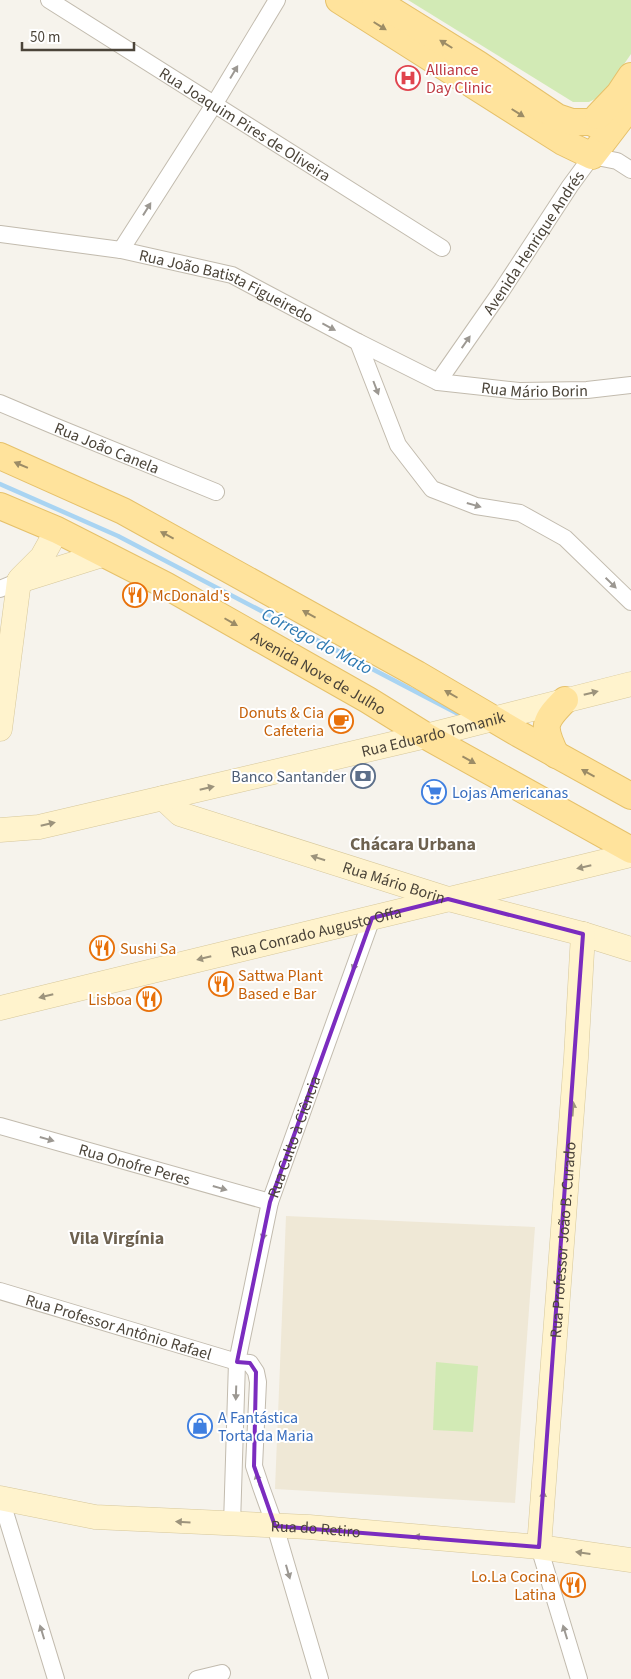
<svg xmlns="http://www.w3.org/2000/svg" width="631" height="1679" viewBox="0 0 631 1679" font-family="'Source Sans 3',sans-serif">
  <rect width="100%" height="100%" fill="#f6f3ec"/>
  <polygon fill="#efe8d6" points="286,1216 535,1227 515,1503 275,1489"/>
  <g fill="#d2eab5">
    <polygon points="408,0 631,0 631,54 607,89 599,97 589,102 573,102"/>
    <polygon points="436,1362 478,1366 473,1432 433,1430"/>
  </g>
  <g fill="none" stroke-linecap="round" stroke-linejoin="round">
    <polyline stroke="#a9d4f2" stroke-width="4.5" points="0,484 118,536 464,717"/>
    <defs>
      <g id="street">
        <path id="s1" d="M49,0L442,248"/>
        <path id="s2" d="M0,234L121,250L232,275L358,342L438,382L519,391L587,390L631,385"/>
        <polyline points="121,250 215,103 277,0"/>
        <polyline points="358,342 398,445 432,489 476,506 520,513 565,538 631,602"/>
        <path id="s3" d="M438,382L502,290L570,186L592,156L617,161L631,170"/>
        <path id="s4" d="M0,403L52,425L216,492"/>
        <polyline points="0,589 19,581"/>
        <path id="s5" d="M0,1126L270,1202"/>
        <path id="s6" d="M0,1291L237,1362L250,1363L256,1372L258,1382L254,1466L261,1487L275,1526L320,1679"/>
        <polyline points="1,1499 56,1679"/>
        <path id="s7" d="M232,1524L237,1362L270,1202L372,918"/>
        <polyline points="539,1547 579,1679"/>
        <polyline points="197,1679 222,1673"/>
      </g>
      <g id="secondary">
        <polyline points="21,578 42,557 57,530"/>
        <polyline points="19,581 105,554"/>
        <polyline points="0,729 19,581"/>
        <path id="s8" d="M163,798L180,814L448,899L583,934L631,949"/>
        <path id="s9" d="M0,830L39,827L163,798L426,736L631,684"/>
        <path id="s10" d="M0,1008L631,855"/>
        <path id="s11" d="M0,1498L95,1517L309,1527L539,1547L631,1560"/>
        <path id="s12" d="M539,1547L576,1058L583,934"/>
      </g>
      <g id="primary">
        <polyline points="339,0 563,142 592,156 631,105"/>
        <polyline points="375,0 478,64 557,117 572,122 591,122 609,132"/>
        <polyline points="598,116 619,94 631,76"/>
        <polyline points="0,456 123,511 417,674 519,734 631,796"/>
        <path id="s13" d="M0,506L57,530L165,585L368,700L426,736L631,850"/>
        <path d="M556,755C542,726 543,722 565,700"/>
      </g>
    </defs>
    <use href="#street" stroke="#c2bbae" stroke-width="18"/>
    <use href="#secondary" stroke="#d6c79b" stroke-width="25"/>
    <use href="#primary" stroke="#e6c16a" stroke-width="28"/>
    <use href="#street" stroke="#fff" stroke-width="16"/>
    <use href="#secondary" stroke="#fff3cd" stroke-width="24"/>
    <use href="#primary" stroke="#ffe39c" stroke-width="26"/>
  </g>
  <defs><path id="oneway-solid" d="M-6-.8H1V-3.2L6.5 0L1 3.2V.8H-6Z" transform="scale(1.25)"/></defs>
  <g fill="#9c8c66">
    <use href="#oneway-solid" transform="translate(380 26) rotate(32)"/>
    <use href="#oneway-solid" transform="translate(446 44) rotate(-148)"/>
    <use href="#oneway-solid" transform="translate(518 113) rotate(32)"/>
    <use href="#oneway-solid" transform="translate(21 465) rotate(-157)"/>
    <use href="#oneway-solid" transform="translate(167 535) rotate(-152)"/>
    <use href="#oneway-solid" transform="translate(309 614) rotate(-151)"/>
    <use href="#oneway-solid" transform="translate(231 622) rotate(30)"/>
    <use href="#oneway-solid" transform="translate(451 694) rotate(-150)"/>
    <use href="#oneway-solid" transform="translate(469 760) rotate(29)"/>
    <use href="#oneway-solid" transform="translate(588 773) rotate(-151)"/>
  </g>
  <g fill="#9c9892">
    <use href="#oneway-solid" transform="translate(234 72) rotate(-59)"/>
    <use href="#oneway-solid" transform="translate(147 209) rotate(-58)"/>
    <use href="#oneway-solid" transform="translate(329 327) rotate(28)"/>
    <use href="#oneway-solid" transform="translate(466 342) rotate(-55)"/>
    <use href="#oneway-solid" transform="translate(376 388) rotate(69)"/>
    <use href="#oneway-solid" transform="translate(474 505) rotate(16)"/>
    <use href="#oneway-solid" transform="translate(611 583) rotate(44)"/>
    <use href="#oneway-solid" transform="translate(355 964) rotate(110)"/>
    <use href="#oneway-solid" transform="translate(47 1139) rotate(16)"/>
    <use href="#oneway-solid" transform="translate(220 1188) rotate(16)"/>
    <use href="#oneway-solid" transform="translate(264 1233) rotate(102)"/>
    <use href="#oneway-solid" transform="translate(236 1393) rotate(92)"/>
    <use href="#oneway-solid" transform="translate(258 1480) rotate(-106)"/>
    <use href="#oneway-solid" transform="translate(288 1572) rotate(74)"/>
    <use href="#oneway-solid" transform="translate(42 1632) rotate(-107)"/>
    <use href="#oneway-solid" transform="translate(565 1632) rotate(-107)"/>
  </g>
  <g fill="#9c937c">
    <use href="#oneway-solid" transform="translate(591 693) rotate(-14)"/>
    <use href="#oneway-solid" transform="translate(207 788) rotate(-13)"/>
    <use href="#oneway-solid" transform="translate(48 824) rotate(-13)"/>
    <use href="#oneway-solid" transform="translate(318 858) rotate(-162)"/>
    <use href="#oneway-solid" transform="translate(584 867) rotate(167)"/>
    <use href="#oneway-solid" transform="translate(204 958) rotate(166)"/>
    <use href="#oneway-solid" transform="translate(46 996) rotate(166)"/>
    <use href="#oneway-solid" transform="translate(573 1109) rotate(-86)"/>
    <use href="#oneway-solid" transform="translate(543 1498) rotate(-85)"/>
    <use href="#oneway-solid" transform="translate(183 1522) rotate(-177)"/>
    <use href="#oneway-solid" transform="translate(421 1537) rotate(-175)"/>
    <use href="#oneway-solid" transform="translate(583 1553) rotate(-172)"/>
  </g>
  <path fill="none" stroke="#7b2cbf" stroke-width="4" stroke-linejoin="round" d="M448,899L583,934L539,1547L275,1526L254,1466L256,1372L250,1363L237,1362L270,1202L372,918Z"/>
  <defs>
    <symbol id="hospital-ring" viewBox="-11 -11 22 22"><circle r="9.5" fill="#fff" stroke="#e0444e" stroke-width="1.5"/><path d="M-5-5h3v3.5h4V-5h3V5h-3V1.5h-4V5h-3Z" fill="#e0444e"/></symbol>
    <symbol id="restaurant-ring" viewBox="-11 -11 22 22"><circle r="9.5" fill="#fff" stroke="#e8710a" stroke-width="1.5"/><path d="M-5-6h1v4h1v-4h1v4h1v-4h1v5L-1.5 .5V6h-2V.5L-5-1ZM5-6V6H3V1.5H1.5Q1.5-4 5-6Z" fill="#e8710a"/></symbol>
    <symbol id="cafe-ring" viewBox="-11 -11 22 22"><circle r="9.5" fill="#fff" stroke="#e8710a" stroke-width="1.5"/><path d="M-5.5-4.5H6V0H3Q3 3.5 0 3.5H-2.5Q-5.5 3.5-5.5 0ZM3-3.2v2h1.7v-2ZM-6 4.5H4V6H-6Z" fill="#e8710a"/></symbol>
    <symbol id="bank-ring" viewBox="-11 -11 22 22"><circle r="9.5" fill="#fff" stroke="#5c6f8a" stroke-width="1.5"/><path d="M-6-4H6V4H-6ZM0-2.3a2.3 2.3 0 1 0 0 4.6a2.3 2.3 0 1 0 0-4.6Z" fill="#5c6f8a"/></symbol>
    <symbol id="supermarket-ring" viewBox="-11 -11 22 22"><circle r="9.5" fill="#fff" stroke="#3f7fe0" stroke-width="1.5"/><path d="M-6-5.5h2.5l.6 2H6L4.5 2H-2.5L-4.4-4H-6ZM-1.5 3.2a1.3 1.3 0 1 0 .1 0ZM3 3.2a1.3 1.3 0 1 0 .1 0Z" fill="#3f7fe0"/></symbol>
    <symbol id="shop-ring" viewBox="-11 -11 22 22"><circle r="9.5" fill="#fff" stroke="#3f7fe0" stroke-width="1.5"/><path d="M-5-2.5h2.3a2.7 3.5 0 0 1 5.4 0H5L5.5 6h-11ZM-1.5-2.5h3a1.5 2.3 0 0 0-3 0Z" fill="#3f7fe0"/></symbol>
  </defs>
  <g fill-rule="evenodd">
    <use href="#hospital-ring" x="394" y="64" width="28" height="28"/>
    <use href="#restaurant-ring" x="121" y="581" width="28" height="28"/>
    <use href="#cafe-ring" x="327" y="707" width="28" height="28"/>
    <use href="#bank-ring" x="349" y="762" width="28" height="28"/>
    <use href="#supermarket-ring" x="420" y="778" width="28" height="28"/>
    <use href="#restaurant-ring" x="88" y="934" width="28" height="28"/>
    <use href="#restaurant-ring" x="207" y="970" width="28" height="28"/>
    <use href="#restaurant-ring" x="135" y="985" width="28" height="28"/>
    <use href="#shop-ring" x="186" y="1412" width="28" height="28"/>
    <use href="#restaurant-ring" x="559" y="1571" width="28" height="28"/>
  </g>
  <g text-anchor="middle" stroke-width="4" stroke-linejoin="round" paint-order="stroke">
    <g font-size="16" fill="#be3a42" stroke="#fff" text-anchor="start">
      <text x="426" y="75">Alliance<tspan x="426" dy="18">Day Clinic</tspan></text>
    </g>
    <g font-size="16" fill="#4b4439" stroke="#fff">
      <text dy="6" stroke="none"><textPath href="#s1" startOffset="232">Rua Joaquim Pires de Oliveira</textPath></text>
      <text dy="6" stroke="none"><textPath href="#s3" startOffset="169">Avenida Henrique Andrés</textPath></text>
      <text dy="6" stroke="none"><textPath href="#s2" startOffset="234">Rua João Batista Figueiredo</textPath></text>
      <text dy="6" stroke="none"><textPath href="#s2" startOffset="565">Rua Mário Borin</textPath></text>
      <text dy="6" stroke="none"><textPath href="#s4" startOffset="116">Rua João Canela</textPath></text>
      <text dy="6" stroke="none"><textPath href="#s13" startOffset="360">Avenida Nove de Julho</textPath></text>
      <text dy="6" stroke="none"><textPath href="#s9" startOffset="444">Rua Eduardo Tomanik</textPath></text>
      <text dy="6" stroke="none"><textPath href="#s8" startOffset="248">Rua Mário Borin</textPath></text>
      <text dy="6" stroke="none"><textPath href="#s10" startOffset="325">Rua Conrado Augusto Offa</textPath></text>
      <text dy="6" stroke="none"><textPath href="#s7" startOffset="395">Rua Culto à Ciência</textPath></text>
      <text dy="6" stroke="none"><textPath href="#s5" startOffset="140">Rua Onofre Peres</textPath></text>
      <text dy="6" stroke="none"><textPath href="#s12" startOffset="308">Rua Professor João B. Curado</textPath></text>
      <text dy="6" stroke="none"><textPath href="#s6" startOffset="124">Rua Professor Antônio Rafael</textPath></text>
      <text dy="6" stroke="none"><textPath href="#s11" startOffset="318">Rua do Retiro</textPath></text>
    </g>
    <g font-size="16" fill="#c56008" stroke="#fff" text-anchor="start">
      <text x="152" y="601">McDonald's</text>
      <text x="324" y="718" text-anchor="end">Donuts &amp; Cia<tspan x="324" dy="18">Cafeteria</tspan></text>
      <text x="120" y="954">Sushi Sa</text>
      <text x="238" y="981">Sattwa Plant<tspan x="238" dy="18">Based e Bar</tspan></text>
      <text x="132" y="1005" text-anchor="end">Lisboa</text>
      <text x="556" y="1582" text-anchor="end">Lo.La Cocina<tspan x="556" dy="18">Latina</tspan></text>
    </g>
    <g font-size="16" fill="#4e5e75" stroke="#fff" text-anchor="end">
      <text x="346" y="782">Banco Santander</text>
    </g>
    <g font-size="16" fill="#366cbe" stroke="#fff" text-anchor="start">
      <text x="452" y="798">Lojas Americanas</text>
      <text x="218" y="1423">A Fantástica<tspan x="218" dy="18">Torta da Maria</tspan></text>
    </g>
    <g font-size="18" font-style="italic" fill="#2e7ab2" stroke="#fff">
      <text transform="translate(317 641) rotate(28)" y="6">Córrego do Mato</text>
    </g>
    <g font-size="18" font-weight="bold" fill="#6e6250" stroke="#fff">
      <text x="413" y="850">Chácara Urbana</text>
      <text x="117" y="1244">Vila Virgínia</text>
    </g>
  </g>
  <path d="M22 42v8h112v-8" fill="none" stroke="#4b4439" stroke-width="2.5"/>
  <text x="30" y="42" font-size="15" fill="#4b4439" stroke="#ffffff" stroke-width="4" paint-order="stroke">50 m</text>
</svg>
